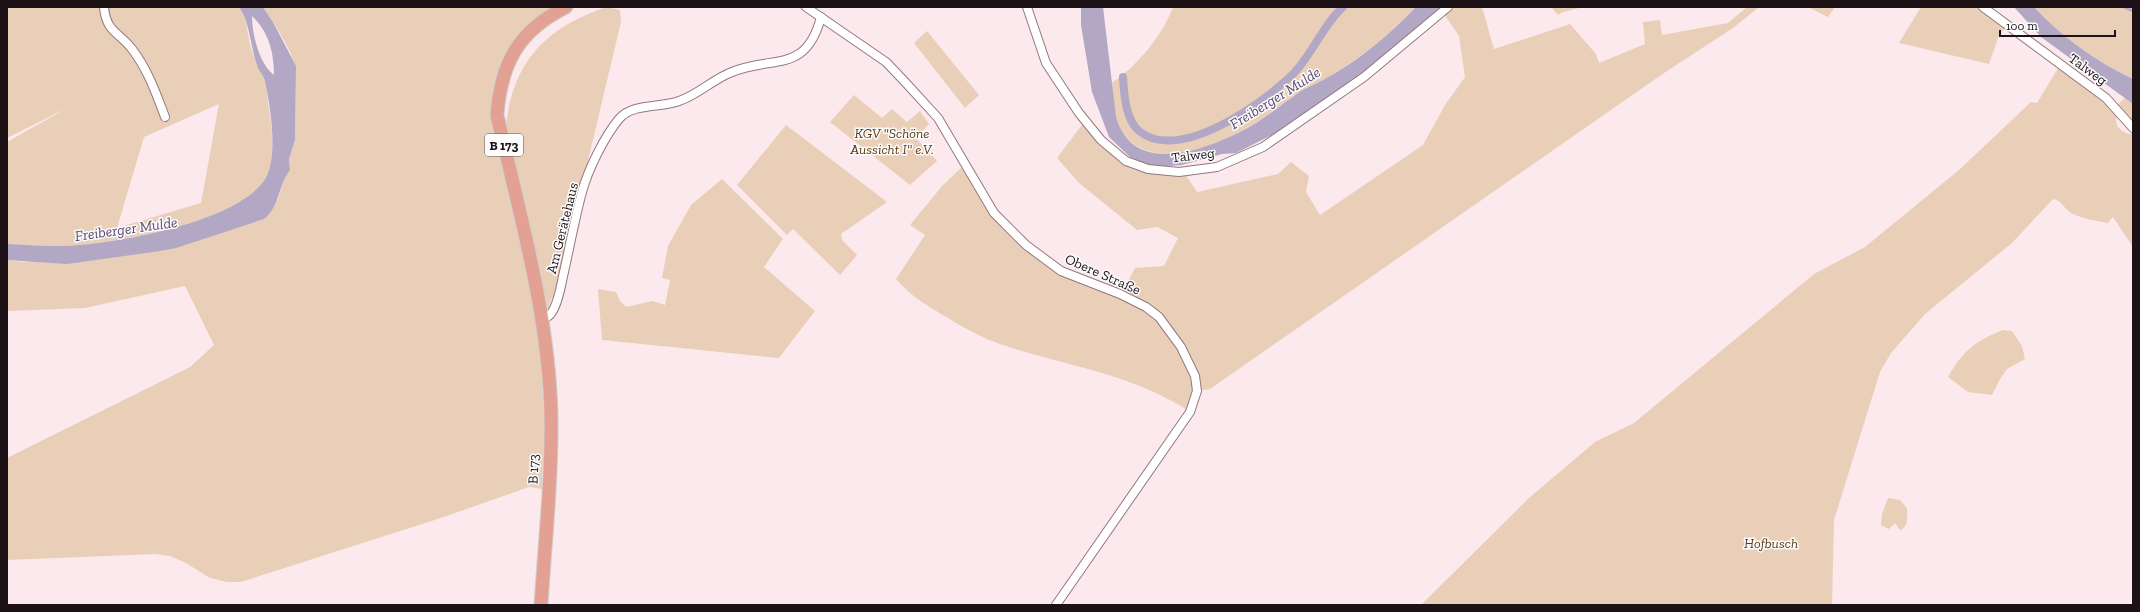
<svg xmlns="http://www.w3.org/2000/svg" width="2140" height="612" viewBox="0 0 2140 612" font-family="'Zilla Slab',serif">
  <rect width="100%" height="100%" fill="#fce9ed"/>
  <g fill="#e9cfb8" fill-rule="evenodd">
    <path d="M7,7H239C248,19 247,37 252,51C255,60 260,69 264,78C267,85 267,95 268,102C271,126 279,161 263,182C234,221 127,241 80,245C56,247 31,245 7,244V142L67,108L7,138ZM219,104L201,203L117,228L144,137Z"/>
    <path d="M263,7H555L548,10C508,44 499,52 492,106L538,322L545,426L542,489L529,487L441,518L241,582H227L210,578L186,563L170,556L155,554L7,560V458L190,367L214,345L185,286L85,308L7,311V260L25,262L197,240L264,219L278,199L285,176L290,170L289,159L295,140L296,71C296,57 272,19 263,7Z"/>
    <path d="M607,7L620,10L621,22L557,291L551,300L548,310L506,127C512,62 546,27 607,7Z"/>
    <path d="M1173,7H1416C1389,35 1357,61 1323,80C1316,84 1308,87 1302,91C1286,100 1272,113 1257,122C1220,145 1152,176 1120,130C1112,119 1114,96 1112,83C1137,66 1163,35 1173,7Z"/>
    <path d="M1448,7H1482L1494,49L1570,24L1596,54L1599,63L1645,44L1643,22L1660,20L1662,35L1728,23L1747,7H1759L1733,28L1664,73L1210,389L1197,391L1190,412C1138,376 1069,366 1009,347C985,340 962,327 941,314C922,302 911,296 896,279L925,235L910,225L943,185L962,167L1003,224L1053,266L1093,283L1126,285L1135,268L1164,266L1178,238L1157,227L1137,230L1079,183L1057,158L1084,122L1126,161L1187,172V177L1197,192L1278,174L1291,162L1309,176L1306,192L1320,215L1423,145L1445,105L1465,77L1459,36L1442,11Z"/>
    <polygon points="1551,7 1583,7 1563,12 1558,15"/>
    <polygon points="1808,7 1835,7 1828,17"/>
    <polygon points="1921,7 1979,7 2005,28 1999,35 1989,64 1899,43"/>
    <path d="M2034,7H2133V79C2095,61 2062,37 2034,7Z"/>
    <polygon points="927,31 979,95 965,108 914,43"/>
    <path d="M2060,65L2114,108L2125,98L2133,104V128L2118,113C2113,124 2119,131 2129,134L2133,133V247L2113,217L2108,223C2097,221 2084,219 2073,214C2065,211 2063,201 2053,199L2012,243L1925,314L1891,353L1880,372L1834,520L1832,605H1421L1529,498L1595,442L1634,423L1814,274L1865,247L1959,170L2031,102L2037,103Z"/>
    <polygon points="854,95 882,118 892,109 907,122 920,111 929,124 916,138 937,161 910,185 830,122"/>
    <polygon points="786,125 887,202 841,234 842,240 857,255 840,275 793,229 787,235 737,185"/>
    <polygon points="722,179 783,239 764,267 815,311 779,358 602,340 598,289 616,292 620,301 626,307 653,301 665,305 670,280 662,278 668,246 691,205"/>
    <path d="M2003,330L2012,331L2022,346L2025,359L2007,369L2000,379L1992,395L1968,392L1948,377C1962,352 1975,341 2003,330Z"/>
    <path d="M1888,498L1900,500L1907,508C1907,516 1909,527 1900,530L1895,523L1889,529L1881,525L1882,514Z"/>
  </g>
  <g fill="#b2a7c4" fill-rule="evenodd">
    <path d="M239,7H263L273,22L296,66L295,140L289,159L290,170C278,185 280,206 264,219L176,248L160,251L67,264L7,260V244C31,245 56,247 80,245C127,241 234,221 263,182C280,161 270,106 265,81C264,76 260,72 258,68C251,50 250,22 239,7ZM252,16C269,32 274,53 274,75C259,64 252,34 252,16Z"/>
    <path d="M1081,7H1103L1116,117C1134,182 1218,146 1256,123C1272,113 1286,101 1301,91C1308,87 1316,84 1323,80C1357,62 1389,35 1416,7H1441L1369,70L1278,132L1236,153L1222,154L1182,165L1156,167L1148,165L1130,157L1109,137L1092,92L1081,25Z"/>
    <path d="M2014,7H2034C2062,37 2095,61 2133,79V104L2041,37Z"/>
  </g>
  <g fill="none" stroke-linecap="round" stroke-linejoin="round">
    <polyline stroke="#b2a7c4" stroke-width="2.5" points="2124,7 2133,11"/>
    <path stroke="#b2a7c4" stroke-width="8" d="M1123,77C1124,93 1125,119 1139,131C1180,164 1265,102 1294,73C1313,53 1323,25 1343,7"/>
    <defs>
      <g id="street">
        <path d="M104,7C106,32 119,32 132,49C148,70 156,93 165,117"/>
        <polyline points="806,7 886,62 906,83 938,118 994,213 1026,245 1061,271 1120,294 1146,307 1159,317 1181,347 1195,376 1197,391 1190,412 1056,605"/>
        <polyline points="1027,7 1046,63 1079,113 1101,140 1126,161 1148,169 1179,172 1217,167 1263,147 1364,77 1448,7"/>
        <polyline points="1983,7 2106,98 2133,128"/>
        <path d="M542,319C546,318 550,316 552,312C559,302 561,284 564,272C570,245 575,218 582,192C588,170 604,137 619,119C632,103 661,108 679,101C698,95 713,79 732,72C774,55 806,74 821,17"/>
      </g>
      <path id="primary" d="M541,605C545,542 552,478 551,415C549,315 519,212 497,115C501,63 518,31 566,7"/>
    </defs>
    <use href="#street" stroke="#93787e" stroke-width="10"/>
    <use href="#primary" stroke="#d2d0d0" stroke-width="15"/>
    <use href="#street" stroke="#fff" stroke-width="8"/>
    <use href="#primary" stroke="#e2a193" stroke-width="13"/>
  </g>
  <g text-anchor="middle" stroke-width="3" stroke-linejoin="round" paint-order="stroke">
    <rect fill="#fcfcfc" stroke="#5f585a" stroke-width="1" x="485" y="134" width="38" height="22" rx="3"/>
    <g font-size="13" font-weight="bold" fill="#1c1215">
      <text x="504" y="150">B 173</text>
    </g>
    <g font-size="14" fill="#1c1215" stroke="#fcfcfc">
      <text transform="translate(2088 69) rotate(36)" y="5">Talweg</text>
      <text transform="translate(1193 155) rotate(-7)" y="5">Talweg</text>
      <text transform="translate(562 228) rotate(-76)" y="5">Am Gerätehaus</text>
      <text transform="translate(1103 274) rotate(24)" y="5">Obere Straße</text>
      <text transform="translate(533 469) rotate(-88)" y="5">B 173</text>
    </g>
    <g font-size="14" font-style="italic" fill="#5f3a13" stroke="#fcfcfc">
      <text x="892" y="138">KGV "Schöne<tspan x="892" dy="16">Aussicht I" e.V.</tspan></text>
      <text x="1771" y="548">Hofbusch</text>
    </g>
    <g font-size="15" font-style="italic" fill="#5b4874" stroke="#fcfcfc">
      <text transform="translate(1275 98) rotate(-32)" y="5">Freiberger Mulde</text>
      <text transform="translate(126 229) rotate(-8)" y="5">Freiberger Mulde</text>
    </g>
  </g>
  <rect width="2140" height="612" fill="none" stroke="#1c1215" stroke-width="16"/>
  <path d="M2000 30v6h115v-6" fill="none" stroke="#1c1215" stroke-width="2"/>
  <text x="2006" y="30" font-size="12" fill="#1c1215" stroke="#fcfcfc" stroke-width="3" paint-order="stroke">100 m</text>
</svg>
